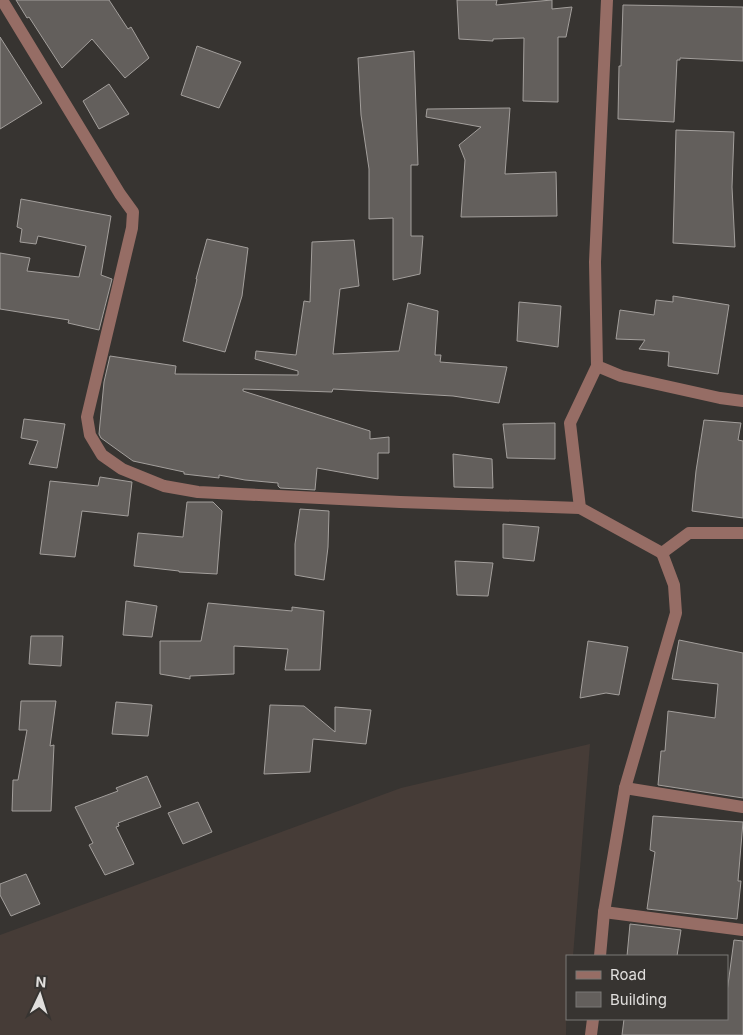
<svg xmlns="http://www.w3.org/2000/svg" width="743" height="1035" viewBox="0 0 743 1035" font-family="Inter,sans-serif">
  <rect width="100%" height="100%" fill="#373431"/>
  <polygon fill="#463c37" points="590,744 573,956 567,956 566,1035 0,1035 0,935 401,788"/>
  <g fill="#635f5c" stroke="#a39f9c">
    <polygon points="16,0 109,0 128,29 131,27 149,58 125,78 92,39 62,68 29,17 27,18"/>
    <polygon points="457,0 497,0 496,5 552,0 552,9 572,7 566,37 558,37 558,102 523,101 524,38 493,39 493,41 459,39"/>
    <polygon points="623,5 743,7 743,61 680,58 680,60 677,60 674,122 618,119 619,66 621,66"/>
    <polygon points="0,37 42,103 0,129"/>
    <polygon points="197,46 241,62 219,108 181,95"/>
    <polygon points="414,51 418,165 411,165 411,236 423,236 420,274 393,280 393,218 369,219 369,169 361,115 358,58"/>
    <polygon points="109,84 129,114 99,129 83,101"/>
    <polygon points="510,108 505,174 556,172 557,216 461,217 465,160 459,145 481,127 426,117 427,109"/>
    <polygon points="676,130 734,132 732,187 735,247 673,243"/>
    <polygon points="21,199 111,216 101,275 112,279 99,330 68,323 69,320 0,309 0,253 30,258 27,271 79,277 86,246 38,236 36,244 20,242 22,229 17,227"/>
    <polygon points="207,239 248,248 242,296 225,352 183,341 197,279 196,279"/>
    <polygon points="354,240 359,286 340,289 333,354 399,351 408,303 438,311 435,355 441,355 440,362 507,367 499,403 453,396 333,389 332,392 243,389 243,391 370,431 370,439 389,437 389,453 378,453 378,479 317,468 315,490 280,488 278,486 278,483 245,480 219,475 219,478 184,474 184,472 133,461 101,438 99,434 104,382 110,356 176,366 175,374 298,375 298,371 255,359 256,351 296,355 304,301 310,302 312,242"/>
    <polygon points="673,296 729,305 718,374 668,366 669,352 639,349 645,340 616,339 620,310 654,315 656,300 673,302"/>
    <polygon points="519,302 561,306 558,347 517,341"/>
    <polygon points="24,419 65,424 57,468 29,464 38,441 21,438"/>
    <polygon points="704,420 741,423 738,440 743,441 743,518 692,511 696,471"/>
    <polygon points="555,423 555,459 507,458 503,424"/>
    <polygon points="453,454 492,459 493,488 454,487"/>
    <polygon points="100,477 132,482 128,516 82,511 75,557 40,554 50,481 98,486"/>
    <polygon points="187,502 213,502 222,511 217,574 179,572 179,571 134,566 138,533 183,537"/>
    <polygon points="300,509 329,511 328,547 324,580 295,575 295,544"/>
    <polygon points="503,524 539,527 534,561 503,558"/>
    <polygon points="455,561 493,563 488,596 457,595"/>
    <polygon points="126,601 157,606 152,637 123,635"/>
    <polygon points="208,603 292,611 292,607 324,611 320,670 285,670 288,649 234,646 234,674 190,676 190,679 160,674 160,641 201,641"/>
    <polygon points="31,636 63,636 61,666 29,664"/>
    <polygon points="679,640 743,653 743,798 658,785 661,751 665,751 668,711 715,718 718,684 672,679"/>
    <polygon points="588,641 628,647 619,695 606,693 580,698"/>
    <polygon points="21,701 56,701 50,746 54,745 51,811 12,811 13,780 18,780 27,730 19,730"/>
    <polygon points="116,702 152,705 148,736 112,734"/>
    <polygon points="270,705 304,706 335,732 335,707 371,710 366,744 313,739 310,772 264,774"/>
    <polygon points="147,776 161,807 118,823 119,826 116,827 134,864 105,875 89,845 93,843 75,807 118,791 116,788"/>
    <polygon points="198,802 212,832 183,844 168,813"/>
    <polygon points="653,816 743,822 738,881 741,881 737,919 647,909 655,852 650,850"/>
    <polygon points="26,874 40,904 11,916 0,895 0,884"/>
    <polygon points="630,924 681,930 677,956 627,956"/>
    <polygon points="734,940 743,941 743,1035 622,1035 624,1019 727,1019 727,992"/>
  </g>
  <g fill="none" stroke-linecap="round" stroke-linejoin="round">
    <g stroke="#966d65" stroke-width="12">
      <polyline points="2,0 120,194 133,212 132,228 87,417 90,435 102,455 122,469 164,486 198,492 400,502 580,508"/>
      <polyline points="607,0 595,262 597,366 621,376 720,398 743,401"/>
      <polyline points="597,366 570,423 580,508 662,553 689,533 743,533"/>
      <polyline points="625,788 743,807"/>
      <polyline points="604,912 743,930"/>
      <polyline points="600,956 604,912 625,788 676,613 674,585 662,553"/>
      <polyline points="591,1035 593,1019"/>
    </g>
  </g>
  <rect x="566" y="955" width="162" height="65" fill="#373431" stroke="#7b7876"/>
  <rect x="576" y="971" width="25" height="8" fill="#966d65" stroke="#7b7876"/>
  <text x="610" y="980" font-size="15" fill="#e1dfdd">Road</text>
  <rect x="576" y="992" width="25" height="15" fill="#635f5c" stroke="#7b7876"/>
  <text x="610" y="1005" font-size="15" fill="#e1dfdd">Building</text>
  <g transform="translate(40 995) rotate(4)" stroke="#373431" stroke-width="4" paint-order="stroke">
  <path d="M0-4L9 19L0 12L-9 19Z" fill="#e1dfdd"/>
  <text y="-8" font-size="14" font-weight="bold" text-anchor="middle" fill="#e1dfdd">N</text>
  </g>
</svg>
